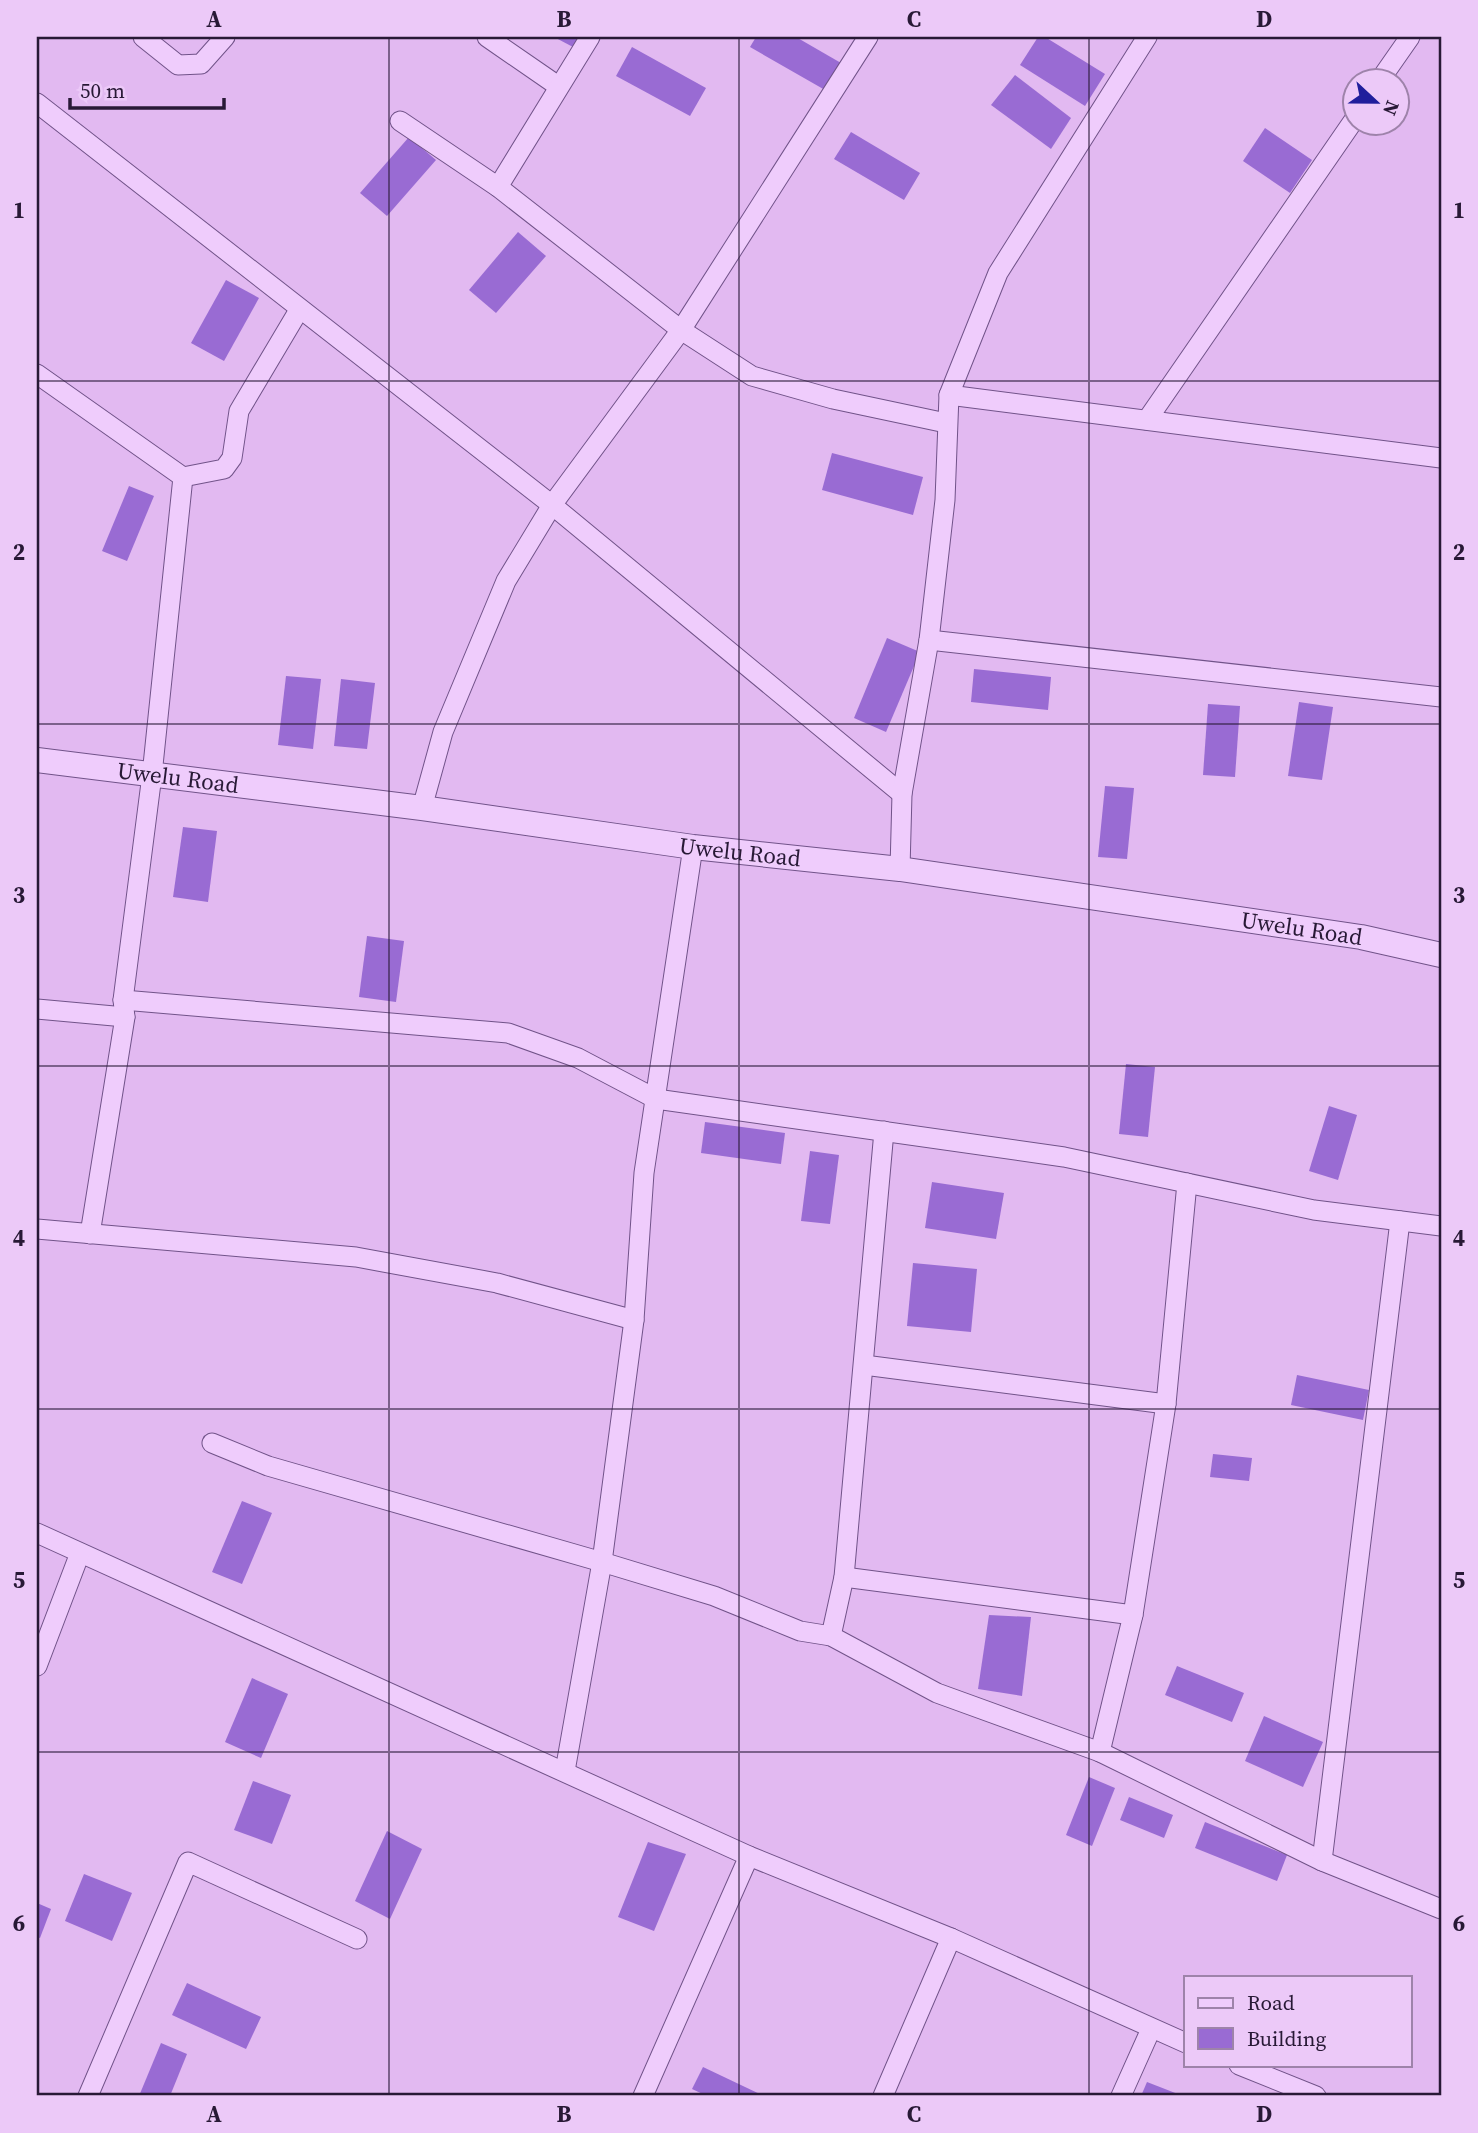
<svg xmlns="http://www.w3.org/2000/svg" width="1478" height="2133" viewBox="0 0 1478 2133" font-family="'Source Serif 4',serif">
  <rect width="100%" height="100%" fill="#e2b9f1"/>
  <g fill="#996bd3">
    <polygon points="554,37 578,37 573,47"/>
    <polygon points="756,37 796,37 841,63 825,90 750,47"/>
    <polygon points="1038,37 1045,37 1105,74 1085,106 1020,65"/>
    <polygon points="632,47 706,88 690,116 616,76"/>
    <polygon points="1015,75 1071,118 1051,149 991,105"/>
    <polygon points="1265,128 1312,160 1290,193 1243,161"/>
    <polygon points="851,132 920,173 904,200 834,159"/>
    <polygon points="409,137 436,160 387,216 360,193"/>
    <polygon points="518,232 546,256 496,313 469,290"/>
    <polygon points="226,280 259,298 224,361 191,343"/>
    <polygon points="832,453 923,477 913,515 822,490"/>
    <polygon points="129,486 154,496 127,561 102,551"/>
    <polygon points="887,638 920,652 886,732 854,718"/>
    <polygon points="974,669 1051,677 1048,710 971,702"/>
    <polygon points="286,676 321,679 313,749 278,745"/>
    <polygon points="341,679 375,683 367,749 334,746"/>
    <polygon points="1299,702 1333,707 1322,780 1288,776"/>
    <polygon points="1208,704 1240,706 1235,777 1203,775"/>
    <polygon points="1105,786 1134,788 1127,859 1098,857"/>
    <polygon points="183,827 217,831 208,902 173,897"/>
    <polygon points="367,936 404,941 396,1002 359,997"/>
    <polygon points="1126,1064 1155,1067 1148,1137 1119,1134"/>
    <polygon points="1329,1106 1357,1115 1338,1180 1309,1171"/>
    <polygon points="705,1122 785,1133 781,1164 701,1153"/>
    <polygon points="810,1151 839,1155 830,1224 801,1221"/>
    <polygon points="932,1182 1004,1193 996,1239 925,1228"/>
    <polygon points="913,1263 977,1269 971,1332 907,1326"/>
    <polygon points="1297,1375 1369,1390 1363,1420 1291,1405"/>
    <polygon points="1213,1454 1252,1458 1249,1481 1210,1477"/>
    <polygon points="242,1501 272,1513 242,1584 212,1572"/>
    <polygon points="989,1615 1031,1617 1022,1696 978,1689"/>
    <polygon points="1177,1666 1244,1693 1232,1722 1165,1695"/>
    <polygon points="252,1678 288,1694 261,1758 225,1742"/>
    <polygon points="1264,1716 1323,1742 1303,1787 1245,1761"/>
    <polygon points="1089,1777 1115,1788 1092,1846 1066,1835"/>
    <polygon points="253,1781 291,1795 272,1844 234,1830"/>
    <polygon points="1129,1797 1173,1815 1164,1838 1120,1820"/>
    <polygon points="1205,1822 1287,1855 1277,1881 1195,1848"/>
    <polygon points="387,1831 422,1849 390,1919 355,1901"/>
    <polygon points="648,1842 686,1854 654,1931 618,1917"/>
    <polygon points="84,1874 132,1893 112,1941 65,1921"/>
    <polygon points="37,1903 51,1909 40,1938 37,1937"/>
    <polygon points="187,1983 261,2017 246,2049 172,2015"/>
    <polygon points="161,2043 187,2054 170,2096 139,2096"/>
    <polygon points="703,2067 764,2096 707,2096 692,2089"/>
    <polygon points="1147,2082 1183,2096 1141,2096"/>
  </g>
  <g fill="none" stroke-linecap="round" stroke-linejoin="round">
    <defs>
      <g id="minor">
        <polyline points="143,37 178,65 201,64 225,37"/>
        <polyline points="487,37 558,86"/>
        <polyline points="1380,80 1410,37"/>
        <polyline points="37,103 552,505 902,794"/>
        <polyline points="400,121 498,187 681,330 752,376 833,399 946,423"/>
        <polyline points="498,187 590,37"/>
        <polyline points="37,374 183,477 152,775 123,1000 125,1017 90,1234"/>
        <polyline points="949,395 1441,458"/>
        <polyline points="1147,420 1356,117"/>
        <polyline points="183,477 224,469 232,458 239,411 299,310"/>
        <polyline points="929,640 1441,697"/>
        <polyline points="422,808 443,732 506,581 552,505 681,330 868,37"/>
        <polyline points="900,869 902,794 929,640 945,500 949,395 998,273 1147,37"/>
        <polyline points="123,1000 508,1033 578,1058 656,1099 1064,1157 1314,1210 1441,1226"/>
        <polyline points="37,1009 125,1017"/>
        <polyline points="37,1229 356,1257 497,1283 634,1320"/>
        <polyline points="864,1365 1166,1404"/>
        <polyline points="212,1443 268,1466 602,1562 714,1596 800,1631 831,1636 937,1693 1100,1752 1322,1861 1441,1909"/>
        <polyline points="37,1533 749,1856 951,1938 1186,2043"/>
        <polyline points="844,1577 1133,1615"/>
        <polyline points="831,1636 844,1577 884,1131"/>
        <polyline points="37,1666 80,1553"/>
        <polyline points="1100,1752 1133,1615 1166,1404 1187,1183"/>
        <polyline points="565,1771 602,1562 634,1320 644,1173 693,847"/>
        <polyline points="1322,1861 1400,1221"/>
        <polyline points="1239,2065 1316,2096"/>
        <polyline points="88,2096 188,1862 357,1939"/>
        <polyline points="643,2096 749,1856"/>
        <polyline points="883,2096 951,1938"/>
        <polyline points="1121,2096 1151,2029"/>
      </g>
      <g id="tertiary">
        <path id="s1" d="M37,760L422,808L693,847L900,869L1361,937L1441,955"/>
      </g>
    </defs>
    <use href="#minor" stroke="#715389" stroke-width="21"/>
    <use href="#tertiary" stroke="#715389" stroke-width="26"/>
    <use href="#minor" stroke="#efccfc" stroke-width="19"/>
    <use href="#tertiary" stroke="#efccfc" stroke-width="24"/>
  </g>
  <path fill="none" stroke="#281936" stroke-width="2" stroke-opacity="0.55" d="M389,37V2096M739,37V2096M1089,37V2096M37,381H1441M37,724H1441M37,1066H1441M37,1409H1441M37,1752H1441"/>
  <g text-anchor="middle" stroke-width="7" stroke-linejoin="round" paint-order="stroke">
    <g font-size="23" fill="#281936" stroke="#ecc9f8">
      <text dy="8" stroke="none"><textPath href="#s1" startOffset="142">Uwelu Road</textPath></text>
      <text dy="8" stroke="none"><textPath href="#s1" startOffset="709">Uwelu Road</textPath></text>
      <text dy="8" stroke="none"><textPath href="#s1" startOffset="1276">Uwelu Road</textPath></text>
    </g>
  </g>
  <rect width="1478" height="2133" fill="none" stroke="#ecc9f8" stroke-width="77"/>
  <rect x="1184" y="1976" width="228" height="91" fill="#ecc9f8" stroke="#9e83aa" stroke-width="2"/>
  <rect x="1198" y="1998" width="35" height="10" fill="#efccfc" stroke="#9e83aa" stroke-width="2"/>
  <text x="1247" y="2010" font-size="21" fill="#281936">Road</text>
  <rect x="1198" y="2028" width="35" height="21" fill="#996bd3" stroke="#9e83aa" stroke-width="2"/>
  <text x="1247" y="2046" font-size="21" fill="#281936">Building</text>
  <g transform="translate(1376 102) rotate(112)"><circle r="33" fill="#ecc9f8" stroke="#9e83aa" stroke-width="2"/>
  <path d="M0-5L12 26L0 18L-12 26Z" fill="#201e9c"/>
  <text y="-10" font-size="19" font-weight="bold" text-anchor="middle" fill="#281936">N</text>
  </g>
  <path d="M70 98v10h154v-10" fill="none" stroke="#281936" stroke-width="3.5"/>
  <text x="80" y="98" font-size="21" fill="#281936" stroke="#ecc9f8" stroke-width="5" paint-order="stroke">50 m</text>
  <rect x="38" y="38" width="1402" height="2056" fill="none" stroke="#281936" stroke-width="2.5"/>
  <g font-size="23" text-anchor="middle" font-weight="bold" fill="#281936">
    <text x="214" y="27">A</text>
    <text x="564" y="27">B</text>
    <text x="914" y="27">C</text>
    <text x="1264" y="27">D</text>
    <text x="19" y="218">1</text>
    <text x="1459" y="218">1</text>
    <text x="19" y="560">2</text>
    <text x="1459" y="560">2</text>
    <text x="19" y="903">3</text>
    <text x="1459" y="903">3</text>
    <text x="19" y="1246">4</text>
    <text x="1459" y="1246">4</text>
    <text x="19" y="1588">5</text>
    <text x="1459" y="1588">5</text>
    <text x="19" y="1931">6</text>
    <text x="1459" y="1931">6</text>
    <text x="214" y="2122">A</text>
    <text x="564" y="2122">B</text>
    <text x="914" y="2122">C</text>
    <text x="1264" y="2122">D</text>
  </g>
</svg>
